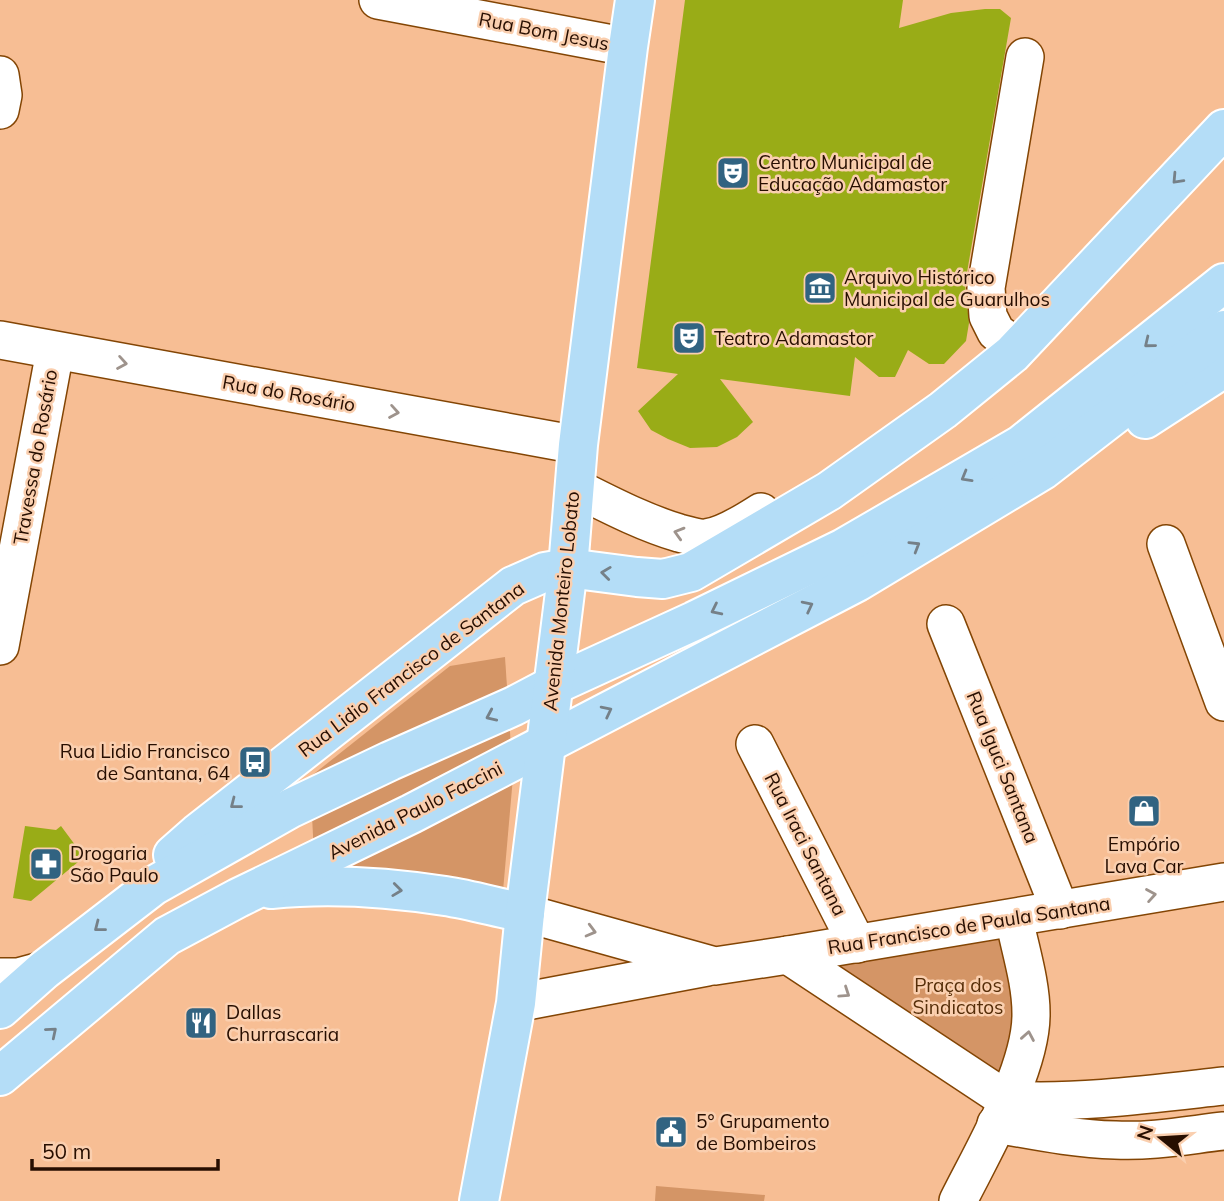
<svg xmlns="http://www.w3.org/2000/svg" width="1224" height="1201" viewBox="0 0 1224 1201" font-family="Mulish,sans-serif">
  <rect width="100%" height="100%" fill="#f7be94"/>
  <g fill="#d49566">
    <polygon points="505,657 513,777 503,891 315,874 310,777 450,666"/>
    <polygon points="1009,930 1019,1033 996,1092 813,963"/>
    <polygon points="656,1186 765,1195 764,1201 655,1201"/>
  </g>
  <g fill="#99ac17">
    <polygon points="685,0 903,0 899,28 951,13 985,9 1000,9 1011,18 965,284 969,323 966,341 944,364 929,364 908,350 895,377 879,377 855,357 850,396 720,379 753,422 737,437 717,447 690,448 668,439 651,430 638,411 678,374 637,368"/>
    <polygon points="25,826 56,830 61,826 84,857 31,901 13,898"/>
  </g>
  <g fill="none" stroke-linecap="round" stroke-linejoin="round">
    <defs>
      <g id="minor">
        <polyline points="378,0 628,47"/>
        <polyline points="0,75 3,95 0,110"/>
        <polyline points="0,340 578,445"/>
        <polyline points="1017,347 996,332 988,316 986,288 1025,57"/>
        <path d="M574,487C608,504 642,522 679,533C688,535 697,539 706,538C723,536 747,521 761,512"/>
        <polyline points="1166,544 1224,702"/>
        <polyline points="946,624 1060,910"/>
        <polyline points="0,646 55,351"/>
        <polyline points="755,744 857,944"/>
        <polyline points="525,913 715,966 788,955 1224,882"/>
        <polyline points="788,955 1007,1100"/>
        <polyline points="0,977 18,977 44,970"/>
        <polyline points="516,1003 707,967"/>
        <path d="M1007,1100C1079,1104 1152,1094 1224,1086"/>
        <path d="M996,1124C1036,1131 1075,1139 1115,1140C1151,1142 1188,1135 1224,1131"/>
        <path d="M958,1201C983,1151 1032,1068 1031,1013C1031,982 1020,949 1014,918"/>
      </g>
      <g id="major">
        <polyline points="1145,419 1224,368"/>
        <polyline points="173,855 198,833 513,586 545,572 568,568 637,577 663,579 691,572 829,491 943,410 1012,354 1224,129"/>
        <path d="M271,889C328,883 388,887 445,896C472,900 498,908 525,913"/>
        <polyline points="0,1009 44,970 153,886 291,808 390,761 514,706 552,686 694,621 844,548 1021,445 1224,283"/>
        <polyline points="0,1076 167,936 238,898 411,814 857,582 1043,470 1224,330"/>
        <polyline points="479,1201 516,1003 525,913 568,568 578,445 628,47 635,0"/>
      </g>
    </defs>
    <use href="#minor" stroke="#834504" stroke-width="40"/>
    <use href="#major" stroke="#fff" stroke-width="42"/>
    <use href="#minor" stroke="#fff" stroke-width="37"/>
    <use href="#major" stroke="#b4ddf7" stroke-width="38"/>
  </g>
  <defs><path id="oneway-chevron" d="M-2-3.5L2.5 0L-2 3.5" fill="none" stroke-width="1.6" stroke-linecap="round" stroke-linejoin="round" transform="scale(1.75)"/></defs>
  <g stroke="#758088">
    <use href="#oneway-chevron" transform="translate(1177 179) rotate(133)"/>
    <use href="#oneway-chevron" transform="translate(1149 343) rotate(141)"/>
    <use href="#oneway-chevron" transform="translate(966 477) rotate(150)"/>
    <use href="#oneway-chevron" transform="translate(915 546) rotate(-31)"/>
    <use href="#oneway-chevron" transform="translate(606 573) rotate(-173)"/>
    <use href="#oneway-chevron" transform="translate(808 606) rotate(-27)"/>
    <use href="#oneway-chevron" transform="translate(716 610) rotate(154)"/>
    <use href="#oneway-chevron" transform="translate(607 711) rotate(-27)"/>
    <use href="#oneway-chevron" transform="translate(491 716) rotate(156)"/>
    <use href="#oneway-chevron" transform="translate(235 804) rotate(142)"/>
    <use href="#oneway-chevron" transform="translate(397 890) rotate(7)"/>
    <use href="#oneway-chevron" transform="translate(99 927) rotate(142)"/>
    <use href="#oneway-chevron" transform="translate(52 1032) rotate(-40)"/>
  </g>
  <g stroke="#9e938c">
    <use href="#oneway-chevron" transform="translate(122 363) rotate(10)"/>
    <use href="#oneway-chevron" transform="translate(394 412) rotate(10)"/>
    <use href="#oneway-chevron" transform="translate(679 533) rotate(-164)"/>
    <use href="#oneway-chevron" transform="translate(1151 895) rotate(-10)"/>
    <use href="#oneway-chevron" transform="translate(591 931) rotate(15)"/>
    <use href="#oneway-chevron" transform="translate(845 993) rotate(34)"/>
    <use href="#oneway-chevron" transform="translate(1028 1036) rotate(-80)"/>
  </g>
  <defs>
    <symbol id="theatre-square" viewBox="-11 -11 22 22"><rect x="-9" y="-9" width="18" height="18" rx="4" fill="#316381" stroke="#facfaf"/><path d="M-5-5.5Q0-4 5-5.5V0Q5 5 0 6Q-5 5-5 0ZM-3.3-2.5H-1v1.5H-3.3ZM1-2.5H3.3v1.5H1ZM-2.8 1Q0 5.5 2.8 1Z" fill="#fff"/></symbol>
    <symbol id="museum-square" viewBox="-11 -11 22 22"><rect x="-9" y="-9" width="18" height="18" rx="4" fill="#316381" stroke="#facfaf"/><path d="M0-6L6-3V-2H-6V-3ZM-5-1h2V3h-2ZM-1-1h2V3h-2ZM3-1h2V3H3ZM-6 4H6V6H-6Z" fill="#fff"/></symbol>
    <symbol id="bus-square" viewBox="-11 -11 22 22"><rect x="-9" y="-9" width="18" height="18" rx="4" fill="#316381" stroke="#facfaf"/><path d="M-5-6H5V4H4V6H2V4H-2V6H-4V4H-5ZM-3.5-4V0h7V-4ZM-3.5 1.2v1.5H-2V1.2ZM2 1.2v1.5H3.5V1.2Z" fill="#fff"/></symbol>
    <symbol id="shop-square" viewBox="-11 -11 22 22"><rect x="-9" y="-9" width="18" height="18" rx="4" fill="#316381" stroke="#facfaf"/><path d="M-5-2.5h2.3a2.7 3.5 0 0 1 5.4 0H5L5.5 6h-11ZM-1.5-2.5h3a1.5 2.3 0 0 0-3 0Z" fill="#fff"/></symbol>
    <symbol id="pharmacy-square" viewBox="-11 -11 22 22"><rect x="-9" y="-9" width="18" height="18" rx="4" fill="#316381" stroke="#facfaf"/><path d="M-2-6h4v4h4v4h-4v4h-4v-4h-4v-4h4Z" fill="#fff"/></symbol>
    <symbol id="restaurant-square" viewBox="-11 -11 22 22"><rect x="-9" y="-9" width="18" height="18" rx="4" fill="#316381" stroke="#facfaf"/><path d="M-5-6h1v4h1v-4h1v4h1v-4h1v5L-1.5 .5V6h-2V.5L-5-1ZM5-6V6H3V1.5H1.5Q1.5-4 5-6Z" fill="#fff"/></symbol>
    <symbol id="civic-square" viewBox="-11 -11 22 22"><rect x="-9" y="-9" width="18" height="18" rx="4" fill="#316381" stroke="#facfaf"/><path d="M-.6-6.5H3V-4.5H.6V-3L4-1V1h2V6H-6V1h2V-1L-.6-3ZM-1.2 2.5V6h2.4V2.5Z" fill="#fff"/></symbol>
  </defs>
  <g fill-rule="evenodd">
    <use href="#theatre-square" x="714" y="154" width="38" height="38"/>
    <use href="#museum-square" x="801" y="269" width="38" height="38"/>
    <use href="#theatre-square" x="670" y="319" width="38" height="38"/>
    <use href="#bus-square" x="236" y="743" width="38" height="38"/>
    <use href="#shop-square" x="1125" y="792" width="38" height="38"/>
    <use href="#pharmacy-square" x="27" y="845" width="38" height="38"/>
    <use href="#restaurant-square" x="182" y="1004" width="38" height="38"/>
    <use href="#civic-square" x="652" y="1113" width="38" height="38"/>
  </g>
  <g text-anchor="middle" stroke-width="5" stroke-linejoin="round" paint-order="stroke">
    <g font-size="19" fill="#270e00" stroke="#facfaf">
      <text transform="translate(544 31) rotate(11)" y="7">Rua Bom Jesus</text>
      <text transform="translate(289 393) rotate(10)" y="7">Rua do Rosário</text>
      <text transform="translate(35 457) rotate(-80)" y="7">Travessa do Rosário</text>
      <text transform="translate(561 601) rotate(-84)" y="7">Avenida Monteiro Lobato</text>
      <text transform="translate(411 669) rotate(-37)" y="7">Rua Lidio Francisco de Santana</text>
      <text transform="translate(1003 767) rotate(68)" y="7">Rua Iguci Santana</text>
      <text transform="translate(415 810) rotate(-27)" y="7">Avenida Paulo Faccini</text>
      <text transform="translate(806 844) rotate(63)" y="7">Rua Iraci Santana</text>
      <text transform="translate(969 925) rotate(-9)" y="7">Rua Francisco de Paula Santana</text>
    </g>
    <g font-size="19" fill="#270e00" stroke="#facfaf" text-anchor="start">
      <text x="758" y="169">Centro Municipal de<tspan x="758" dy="22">Educação Adamastor</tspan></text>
      <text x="844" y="284">Arquivo Histórico<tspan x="844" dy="22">Municipal de Guarulhos</tspan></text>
      <text x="714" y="345">Teatro Adamastor</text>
      <text x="230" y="758" text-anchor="end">Rua Lidio Francisco<tspan x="230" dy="22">de Santana, 64</tspan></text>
      <text x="1144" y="851" text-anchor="middle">Empório<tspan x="1144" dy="22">Lava Car</tspan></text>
      <text x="70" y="860">Drogaria<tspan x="70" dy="22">São Paulo</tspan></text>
      <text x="226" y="1019">Dallas<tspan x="226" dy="22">Churrascaria</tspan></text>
      <text x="696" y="1128">5° Grupamento<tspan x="696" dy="22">de Bombeiros</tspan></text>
    </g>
    <g font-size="19" fill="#562e09" stroke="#facfaf">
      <text x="958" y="992">Praça dos<tspan x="958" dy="22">Sindicatos</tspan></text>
    </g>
  </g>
  <g transform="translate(1161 1138) rotate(288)" stroke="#facfaf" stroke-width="5" paint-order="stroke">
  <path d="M0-5L12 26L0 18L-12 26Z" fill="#270e00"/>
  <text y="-10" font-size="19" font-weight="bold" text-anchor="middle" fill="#270e00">N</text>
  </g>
  <path d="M32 1159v10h186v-10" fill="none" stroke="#270e00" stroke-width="3.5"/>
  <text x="42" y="1159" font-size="21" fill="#270e00" stroke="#facfaf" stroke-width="5" paint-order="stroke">50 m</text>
</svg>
